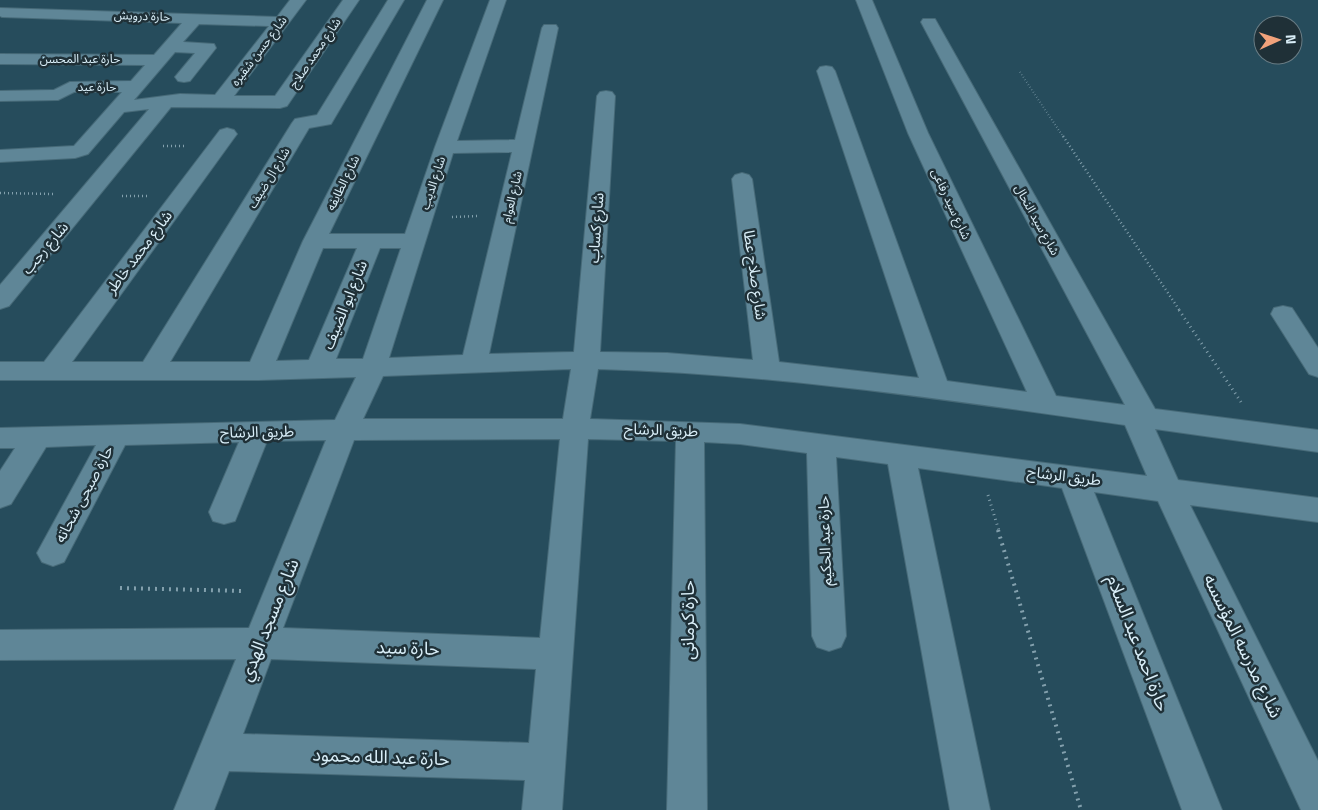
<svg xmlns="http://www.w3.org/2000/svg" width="1318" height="810" viewBox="0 0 1318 810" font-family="'Titillium Web','Noto Sans Arabic',sans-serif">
  <rect width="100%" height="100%" fill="#264c5c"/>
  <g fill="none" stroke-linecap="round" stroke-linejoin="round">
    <defs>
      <g id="street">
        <path d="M290,0H306L234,96H275L343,0H359L287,106L280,108L171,107L9,306L0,309V285L149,109L124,112L88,154L75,158L0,162V150L74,146L122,92H74L58,100L0,101V91L54,90L70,82L131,81L145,65L0,64V54L154,55L182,23L2,17L0,16V8L277,17ZM199,24L269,26L215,95L180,94L134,100L175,52L195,53L175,77L178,81L184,82L190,81L216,48L214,44L183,42Z"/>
        <path d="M388,0H404L331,124L309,128L170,362H250L303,241L427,0H443L329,234H405L435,147L490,0H506L457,141L515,140L542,28L544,25H556L558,28L489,354L574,352L597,96L600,92L606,91L612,92L615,96L600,352L667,353L753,360L732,179L735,175L742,173L749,175L752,179L779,362L919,378L817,71L820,67L826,66L832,67L835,71L947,381L1027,392L908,133L856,0H872L928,133L1056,396L1125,405L921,22L923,19H935L1155,409L1318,430V452L1155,429L1178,480L1318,498V522L1190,505L1318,761V810H1301L1158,501L1094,492L1222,810H1182L1062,488L918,468L990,810H950L888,464L836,457L846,636L841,647L829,651L817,647L812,636L807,453L740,444L704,442L707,810H667L676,441L588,439L562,810H522L525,780L229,771L214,810H174L236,659L0,660V630L249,628L326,440L267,441L235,521L224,524L213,521L209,512L239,442L125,445L64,562L53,566L42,562L37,553L96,445L46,447L11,504L0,508V471L15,448H0V428L335,420L356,377L259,380H0V362H44L220,130L227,128L234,130L237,134L234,138L72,362H143L292,123L295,119L317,115ZM512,152L463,355L389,358L453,153ZM323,248H357L309,360L276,361ZM380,248H401L363,359H336ZM571,369L563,419H363L383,376ZM598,369C775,374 950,400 1125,425L1147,476L740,424L590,419ZM560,439L540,638L283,628L354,440ZM271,659L536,669L529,743L243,734Z"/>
        <polygon points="1283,306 1292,308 1318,348 1318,377 1309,374 1271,314 1274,308"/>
      </g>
    </defs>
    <use href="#street" stroke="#476a78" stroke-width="2"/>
    <polyline stroke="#83a0ad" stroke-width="2" stroke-dasharray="0.5 2.5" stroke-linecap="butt" points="1020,72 1064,138"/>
    <g stroke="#83a0ad" stroke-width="2.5" stroke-dasharray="1 3" stroke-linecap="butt">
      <polyline points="1063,136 1180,311"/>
      <polyline points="163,146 184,146"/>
      <polyline points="0,193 53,194"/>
      <polyline points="122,196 148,196"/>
      <polyline points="452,217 479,216"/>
    </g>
    <g stroke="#83a0ad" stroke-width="3" stroke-dasharray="1 4" stroke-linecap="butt">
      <polyline points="1179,310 1241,402"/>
      <polyline points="988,495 999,531"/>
    </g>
    <g stroke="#83a0ad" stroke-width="4" stroke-dasharray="2 5" stroke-linecap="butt">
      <polyline points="998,530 1081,810"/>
      <polyline points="120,588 244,591"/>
    </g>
    <use href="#street" fill="#5f8697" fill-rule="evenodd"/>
  </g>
  <g text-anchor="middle" stroke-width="5" stroke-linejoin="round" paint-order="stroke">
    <g font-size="12" fill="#d9eef8" stroke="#1f3037">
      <text transform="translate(142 16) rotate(2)" y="4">حارة درويش</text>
      <text transform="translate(259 51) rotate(-53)" y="4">شارع حسن شقيره</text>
      <text transform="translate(315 53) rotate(-56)" y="4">شارع محمد صلاح</text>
      <text x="80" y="63">حارة عبد المحسن</text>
      <text x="97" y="91">حارة عيد</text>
      <text transform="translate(269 178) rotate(-59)" y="4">شارع ال ضيف</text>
      <text transform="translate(343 183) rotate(-64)" y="4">شارع الطايفه</text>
      <text transform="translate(433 183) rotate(-72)" y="4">شارع الديب</text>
      <text transform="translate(512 197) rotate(-77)" y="4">شارع العوام</text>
      <text transform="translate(951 204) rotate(65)" y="4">شارع سيد رفاعى</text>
      <text transform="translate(1037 220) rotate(61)" y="4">شارع سيد النحال</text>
    </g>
    <g font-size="15" fill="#d9eef8" stroke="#1f3037">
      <text transform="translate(596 228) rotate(-86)" y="5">شارع كساب</text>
      <text transform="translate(45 248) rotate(-50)" y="5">شارع رجب</text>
      <text transform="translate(139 252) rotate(-53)" y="5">شارع محمد خاطر</text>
      <text transform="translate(755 275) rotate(82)" y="5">شارع صلاح عطا</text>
      <text transform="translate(345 305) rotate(-68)" y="5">شارع ابو الضيف</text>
      <text transform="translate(661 430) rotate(2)" y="5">طريق الرشاح</text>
      <text transform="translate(257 432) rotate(-1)" y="5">طريق الرشاح</text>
      <text transform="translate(1064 476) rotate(7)" y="5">طريق الرشاح</text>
      <text transform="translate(84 494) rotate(-62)" y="5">حارة صبحى شحاته</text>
      <text transform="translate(825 541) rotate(-92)" y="5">حارة عبد الحكيم</text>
    </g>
    <g font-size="18" fill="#d9eef8" stroke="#1f3037">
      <text transform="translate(269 620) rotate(-68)" y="6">شارع مسجد الهدي</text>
      <text transform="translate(688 620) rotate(-90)" y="6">حارة كرمانى</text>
      <text transform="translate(1138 643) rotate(69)" y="6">حارة احمد عبد السلام</text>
      <text transform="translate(1243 646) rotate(64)" y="6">شارع مدرسه المؤسسه</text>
      <text transform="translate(408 648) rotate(2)" y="6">حارة سيد</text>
      <text transform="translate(381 757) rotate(2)" y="6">حارة عبد الله محمود</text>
    </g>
  </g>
  <g transform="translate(1278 40) rotate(87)"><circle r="24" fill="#1f3037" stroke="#697c84"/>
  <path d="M0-4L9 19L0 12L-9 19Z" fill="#f1a27b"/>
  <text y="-8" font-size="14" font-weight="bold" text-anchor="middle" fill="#d9eef8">N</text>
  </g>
</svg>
